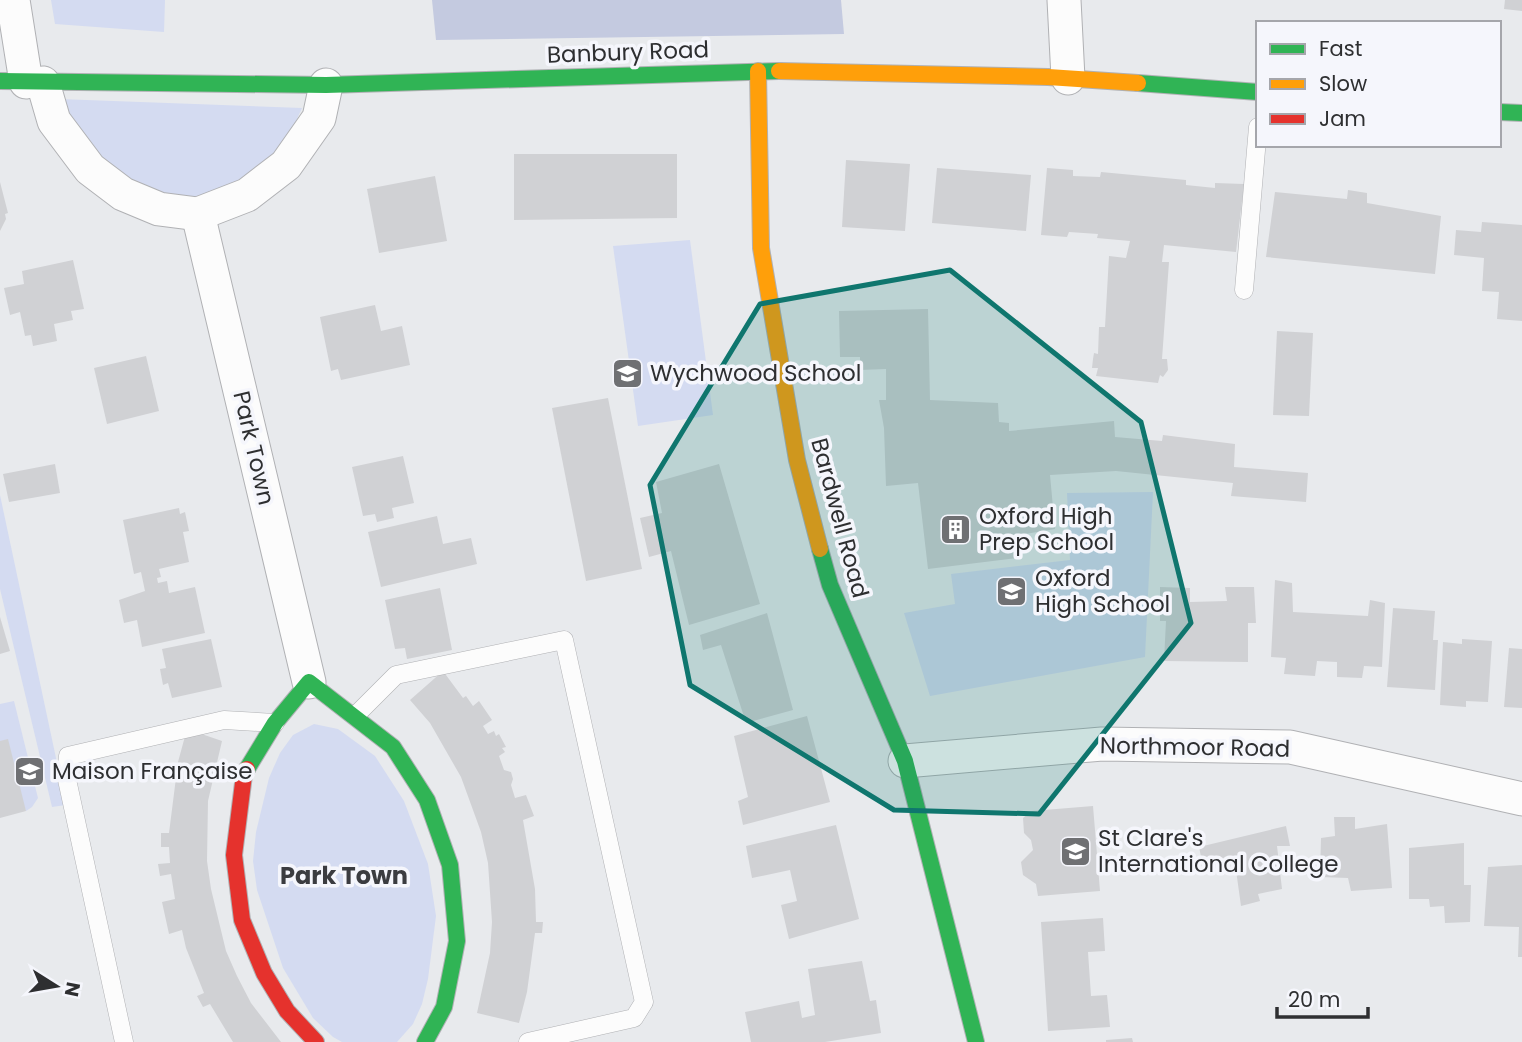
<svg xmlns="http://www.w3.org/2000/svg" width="1522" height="1042" viewBox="0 0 1522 1042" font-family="Poppins,sans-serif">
  <rect width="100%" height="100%" fill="#e8eaed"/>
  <g fill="#d4dbf1">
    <polygon points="51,0 165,0 164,32 55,24"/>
    <polygon points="59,99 302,108 286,143 243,185 200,200 161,197 91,157"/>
    <polygon points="690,240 713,415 638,426 613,246"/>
    <polygon points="1153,492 1145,657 930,696 904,613 955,604 951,574 1070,560 1067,493"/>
    <polygon points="0,495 66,805 52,807 0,589"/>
    <polygon points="14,701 38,798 32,807 26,811 0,741 0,704"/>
    <polygon points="314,724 338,729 375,756 404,801 428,864 436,916 428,979 422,1004 413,1024 397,1042 342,1042 333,1037 313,1018 283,968 257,890 253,861 256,832 269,778 280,753 293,735"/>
  </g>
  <polygon fill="#c4cae0" points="432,0 841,0 844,34 436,40"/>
  <g fill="#d0d1d4">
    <polygon points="1505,0 1522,0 1522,11 1504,9"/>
    <polygon points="514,154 677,154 677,218 514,220"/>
    <polygon points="846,160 910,164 905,231 842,227"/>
    <polygon points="937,168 1031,175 1026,231 932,223"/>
    <polygon points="1047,168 1073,170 1073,176 1100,177 1101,172 1186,180 1186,185 1215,188 1215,183 1244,184 1236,252 1164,245 1162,262 1169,262 1162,359 1167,359 1168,370 1163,377 1160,375 1158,383 1096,376 1098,368 1092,368 1093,359 1094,353 1098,354 1099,327 1105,327 1109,256 1126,258 1130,241 1097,238 1098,234 1069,232 1067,237 1041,235"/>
    <polygon points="435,176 447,241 379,253 367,189"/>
    <polygon points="0,182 8,213 5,214 6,219 0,231"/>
    <polygon points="1348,190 1367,193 1367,203 1441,216 1435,274 1266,257 1275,192 1347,199"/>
    <polygon points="1482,222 1522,225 1522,321 1497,319 1499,292 1482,291 1484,258 1454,255 1456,230 1481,232"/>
    <polygon points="73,260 84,309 71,311 73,320 54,324 57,341 33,346 31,335 25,336 20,312 10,315 4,288 24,284 22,271"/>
    <polygon points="375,305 381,331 402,326 410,365 341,380 338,369 331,371 320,317"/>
    <polygon points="928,309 930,400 998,403 999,422 1009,423 1009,431 1114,421 1115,437 1162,441 1163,435 1235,444 1234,467 1308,473 1306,502 1231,496 1233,483 1116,471 1050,475 1055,529 1013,536 1017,558 928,569 918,483 886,486 884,428 879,400 886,400 886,369 860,370 860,357 840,357 839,311"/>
    <polygon points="1277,331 1313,333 1309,416 1273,415"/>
    <polygon points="146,356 159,411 107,424 94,368"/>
    <polygon points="608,398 642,569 586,581 552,408"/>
    <polygon points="403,456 414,503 392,508 394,518 377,522 375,514 363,516 352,467"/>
    <polygon points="55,464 60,493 9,502 3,474"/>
    <polygon points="719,464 760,604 689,625 671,551 649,557 640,518 662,513 656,482"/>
    <polygon points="179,508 180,514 185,512 189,531 183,532 189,562 159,569 161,577 157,578 158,583 167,581 169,593 195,587 205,633 142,647 137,620 124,623 119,600 145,591 141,572 134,574 123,520"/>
    <polygon points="437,516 443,544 471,538 477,564 381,587 368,532"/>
    <polygon points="1275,580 1292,583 1293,612 1368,616 1370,600 1385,603 1382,667 1364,666 1362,678 1337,677 1337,662 1317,661 1315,676 1284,674 1286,658 1271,657"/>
    <polygon points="1160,587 1190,588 1190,602 1227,601 1225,587 1254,587 1256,623 1248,623 1248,662 1164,661 1166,621 1160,621"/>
    <polygon points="440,588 452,650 407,659 405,648 395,649 385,600"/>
    <polygon points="1393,608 1435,611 1433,640 1438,640 1435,690 1387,687"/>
    <polygon points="767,613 793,710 746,723 721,645 703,650 700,635"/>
    <polygon points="0,617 10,651 0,654"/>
    <polygon points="211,639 222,687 172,698 168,683 163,685 160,669 166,668 162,649"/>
    <polygon points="1462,639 1492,641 1488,702 1466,701 1466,707 1440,705 1443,642 1462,644"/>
    <polygon points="1509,648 1522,649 1522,708 1504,707"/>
    <polygon points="443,671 463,698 466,696 473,706 479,701 492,720 483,726 488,734 494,731 496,736 499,734 506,747 502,748 505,752 499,756 504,770 511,772 513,779 511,785 515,798 526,795 534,816 523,820 535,889 536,922 543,922 542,933 535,933 527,992 519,1023 477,1013 490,953 492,922 488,863 481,832 461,777 430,723 410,700"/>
    <polygon points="807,716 830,802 743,825 738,801 748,797 734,736"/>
    <polygon points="187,729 222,741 208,801 207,861 211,889 226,951 237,976 251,1003 281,1042 233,1042 210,1004 203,1007 197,996 204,993 186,948 182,930 169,934 162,902 175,899 171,874 160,876 158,864 170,863 169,847 161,847 161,833 169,833 178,762"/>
    <polygon points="8,739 26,811 0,818 0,741"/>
    <polygon points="1093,806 1100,891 1038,896 1036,884 1023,875 1021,862 1033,850 1031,840 1024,833 1023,818 1032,811"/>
    <polygon points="1334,817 1355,817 1355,829 1387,824 1392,888 1351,891 1348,878 1320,877 1321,838 1335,836"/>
    <polygon points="836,825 859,919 789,939 781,905 797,901 790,870 752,878 746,846"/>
    <polygon points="1286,826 1290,846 1277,846 1282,889 1258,894 1260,901 1241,906 1235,863 1204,871 1199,847"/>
    <polygon points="1464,843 1464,885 1471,885 1470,922 1445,923 1444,906 1430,907 1429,899 1409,899 1409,848"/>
    <polygon points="1522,865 1522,957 1518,957 1519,927 1484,926 1488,867"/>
    <polygon points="1103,918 1105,951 1088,952 1091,996 1107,995 1110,1027 1048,1031 1041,922"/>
    <polygon points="862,961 870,1001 876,1000 881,1033 825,1042 751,1042 745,1012 799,1001 802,1018 815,1015 808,969"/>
    <polygon points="1132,1038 1133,1042 1106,1042 1106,1040"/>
  </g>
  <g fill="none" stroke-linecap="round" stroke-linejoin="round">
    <defs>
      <g id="lane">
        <polyline points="1244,290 1258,127"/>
        <polyline points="355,716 396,675 564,640 644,1002 634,1018 528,1042"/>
        <polyline points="124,1042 66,775 68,756 224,720 275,723"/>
      </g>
      <g id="street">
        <polyline points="13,0 26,82"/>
        <polyline points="1064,0 1068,78"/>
        <polyline points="43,83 54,121 90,169 123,194 159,209 198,214 247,195 286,165 319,118 326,85"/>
        <polyline points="198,214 309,682"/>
        <polyline points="905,761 1102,744 1290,747 1522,799"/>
      </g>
      <g id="fast">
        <polyline points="0,81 326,85 779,71"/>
        <polyline points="1138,83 1258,92"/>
        <polyline points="1499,112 1522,113"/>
        <polyline points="820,549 830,585 905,761 976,1042"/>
        <polyline points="247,769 275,723 309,682 393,747 427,800 450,865 457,941 444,1007 425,1042"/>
      </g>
      <g id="slow">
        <polyline points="758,71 761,248 797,460 820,549"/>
        <polyline points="779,71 1048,77 1138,83"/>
      </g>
      <polyline id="jam" points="247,769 244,775 234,855 242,920 264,973 287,1011 316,1042"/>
    </defs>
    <use href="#lane" stroke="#b0b1b4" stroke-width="19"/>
    <use href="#street" stroke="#b0b1b4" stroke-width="35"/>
    <use href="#fast" stroke="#b0b1b4" stroke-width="18"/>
    <use href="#slow" stroke="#b0b1b4" stroke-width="18"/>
    <use href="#jam" stroke="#b0b1b4" stroke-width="18"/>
    <use href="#lane" stroke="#fcfcfc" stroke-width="18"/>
    <use href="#street" stroke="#fcfcfc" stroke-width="33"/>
    <use href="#fast" stroke="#30b455" stroke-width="16"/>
    <use href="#slow" stroke="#ff9f0a" stroke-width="16"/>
    <use href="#jam" stroke="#e5322d" stroke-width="16"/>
  </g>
  <path fill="#0f766e" fill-opacity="0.2" stroke="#0f766e" stroke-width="5" stroke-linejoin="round" d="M950,270L1141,422L1191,623L1039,814L894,810L690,685L650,485L760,304Z"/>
  <defs>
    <symbol id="school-square" viewBox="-11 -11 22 22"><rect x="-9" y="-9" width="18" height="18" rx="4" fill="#6f7073" stroke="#f5f6fc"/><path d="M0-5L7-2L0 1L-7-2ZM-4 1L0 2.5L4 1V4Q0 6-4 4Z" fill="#fff"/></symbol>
    <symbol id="building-square" viewBox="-11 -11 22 22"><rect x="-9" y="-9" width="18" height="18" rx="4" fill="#6f7073" stroke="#f5f6fc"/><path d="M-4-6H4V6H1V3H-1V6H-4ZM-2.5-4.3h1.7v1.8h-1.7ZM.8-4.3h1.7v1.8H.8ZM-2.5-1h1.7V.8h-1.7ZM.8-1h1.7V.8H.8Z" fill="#fff"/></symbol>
    <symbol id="university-square" viewBox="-11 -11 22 22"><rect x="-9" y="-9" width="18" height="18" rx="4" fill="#6f7073" stroke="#f5f6fc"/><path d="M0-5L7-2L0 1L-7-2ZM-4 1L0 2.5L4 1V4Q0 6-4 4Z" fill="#fff"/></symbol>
  </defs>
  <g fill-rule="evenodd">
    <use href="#school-square" x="610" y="356" width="35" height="35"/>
    <use href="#building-square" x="938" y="512" width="35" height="35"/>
    <use href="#school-square" x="994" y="574" width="35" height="35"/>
    <use href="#university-square" x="12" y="754" width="35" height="35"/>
    <use href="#school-square" x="1058" y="834" width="35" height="35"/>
  </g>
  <g text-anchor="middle" stroke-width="7" stroke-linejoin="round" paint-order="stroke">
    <g font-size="23" fill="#2e2f31" stroke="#f5f6fc">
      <text transform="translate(628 52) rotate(-2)" y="8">Banbury Road</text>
      <text transform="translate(254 448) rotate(77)" y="8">Park Town</text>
      <text transform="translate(840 518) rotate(75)" y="8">Bardwell Road</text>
      <text transform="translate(1195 747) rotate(1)" y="8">Northmoor Road</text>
    </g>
    <g font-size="23" fill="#2e2f31" stroke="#f5f6fc" text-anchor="start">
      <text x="650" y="381">Wychwood School</text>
      <text x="979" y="524">Oxford High<tspan x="979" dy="26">Prep School</tspan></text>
      <text x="1035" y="586">Oxford<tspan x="1035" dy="26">High School</tspan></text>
      <text x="52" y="779">Maison Française</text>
      <text x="1098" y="846">St Clare's<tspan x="1098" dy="26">International College</tspan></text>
    </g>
    <g font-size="24" font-weight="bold" fill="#3b3c40" stroke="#f5f6fc">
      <text x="344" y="884">Park Town</text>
    </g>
  </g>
  <rect x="1256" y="21" width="245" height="126" fill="#f5f6fc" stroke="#a5a6ab" stroke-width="2"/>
  <rect x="1270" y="44" width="35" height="10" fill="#30b455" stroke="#a5a6ab" stroke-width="2"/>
  <text x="1319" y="56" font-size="21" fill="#2e2f31">Fast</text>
  <rect x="1270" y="79" width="35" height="10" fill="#ff9f0a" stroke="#a5a6ab" stroke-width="2"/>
  <text x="1319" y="91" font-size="21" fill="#2e2f31">Slow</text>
  <rect x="1270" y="114" width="35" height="10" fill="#e5322d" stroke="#a5a6ab" stroke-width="2"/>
  <text x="1319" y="126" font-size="21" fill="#2e2f31">Jam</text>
  <g transform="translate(56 986) rotate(101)" stroke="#f5f6fc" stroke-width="5" paint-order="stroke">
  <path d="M0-5L12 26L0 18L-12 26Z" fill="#2e2f31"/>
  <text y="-10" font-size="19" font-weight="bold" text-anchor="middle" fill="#2e2f31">N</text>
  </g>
  <path d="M1277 1007v10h91v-10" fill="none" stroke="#2e2f31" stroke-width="3.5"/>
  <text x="1288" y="1007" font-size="21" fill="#2e2f31" stroke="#f5f6fc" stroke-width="5" paint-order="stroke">20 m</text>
</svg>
